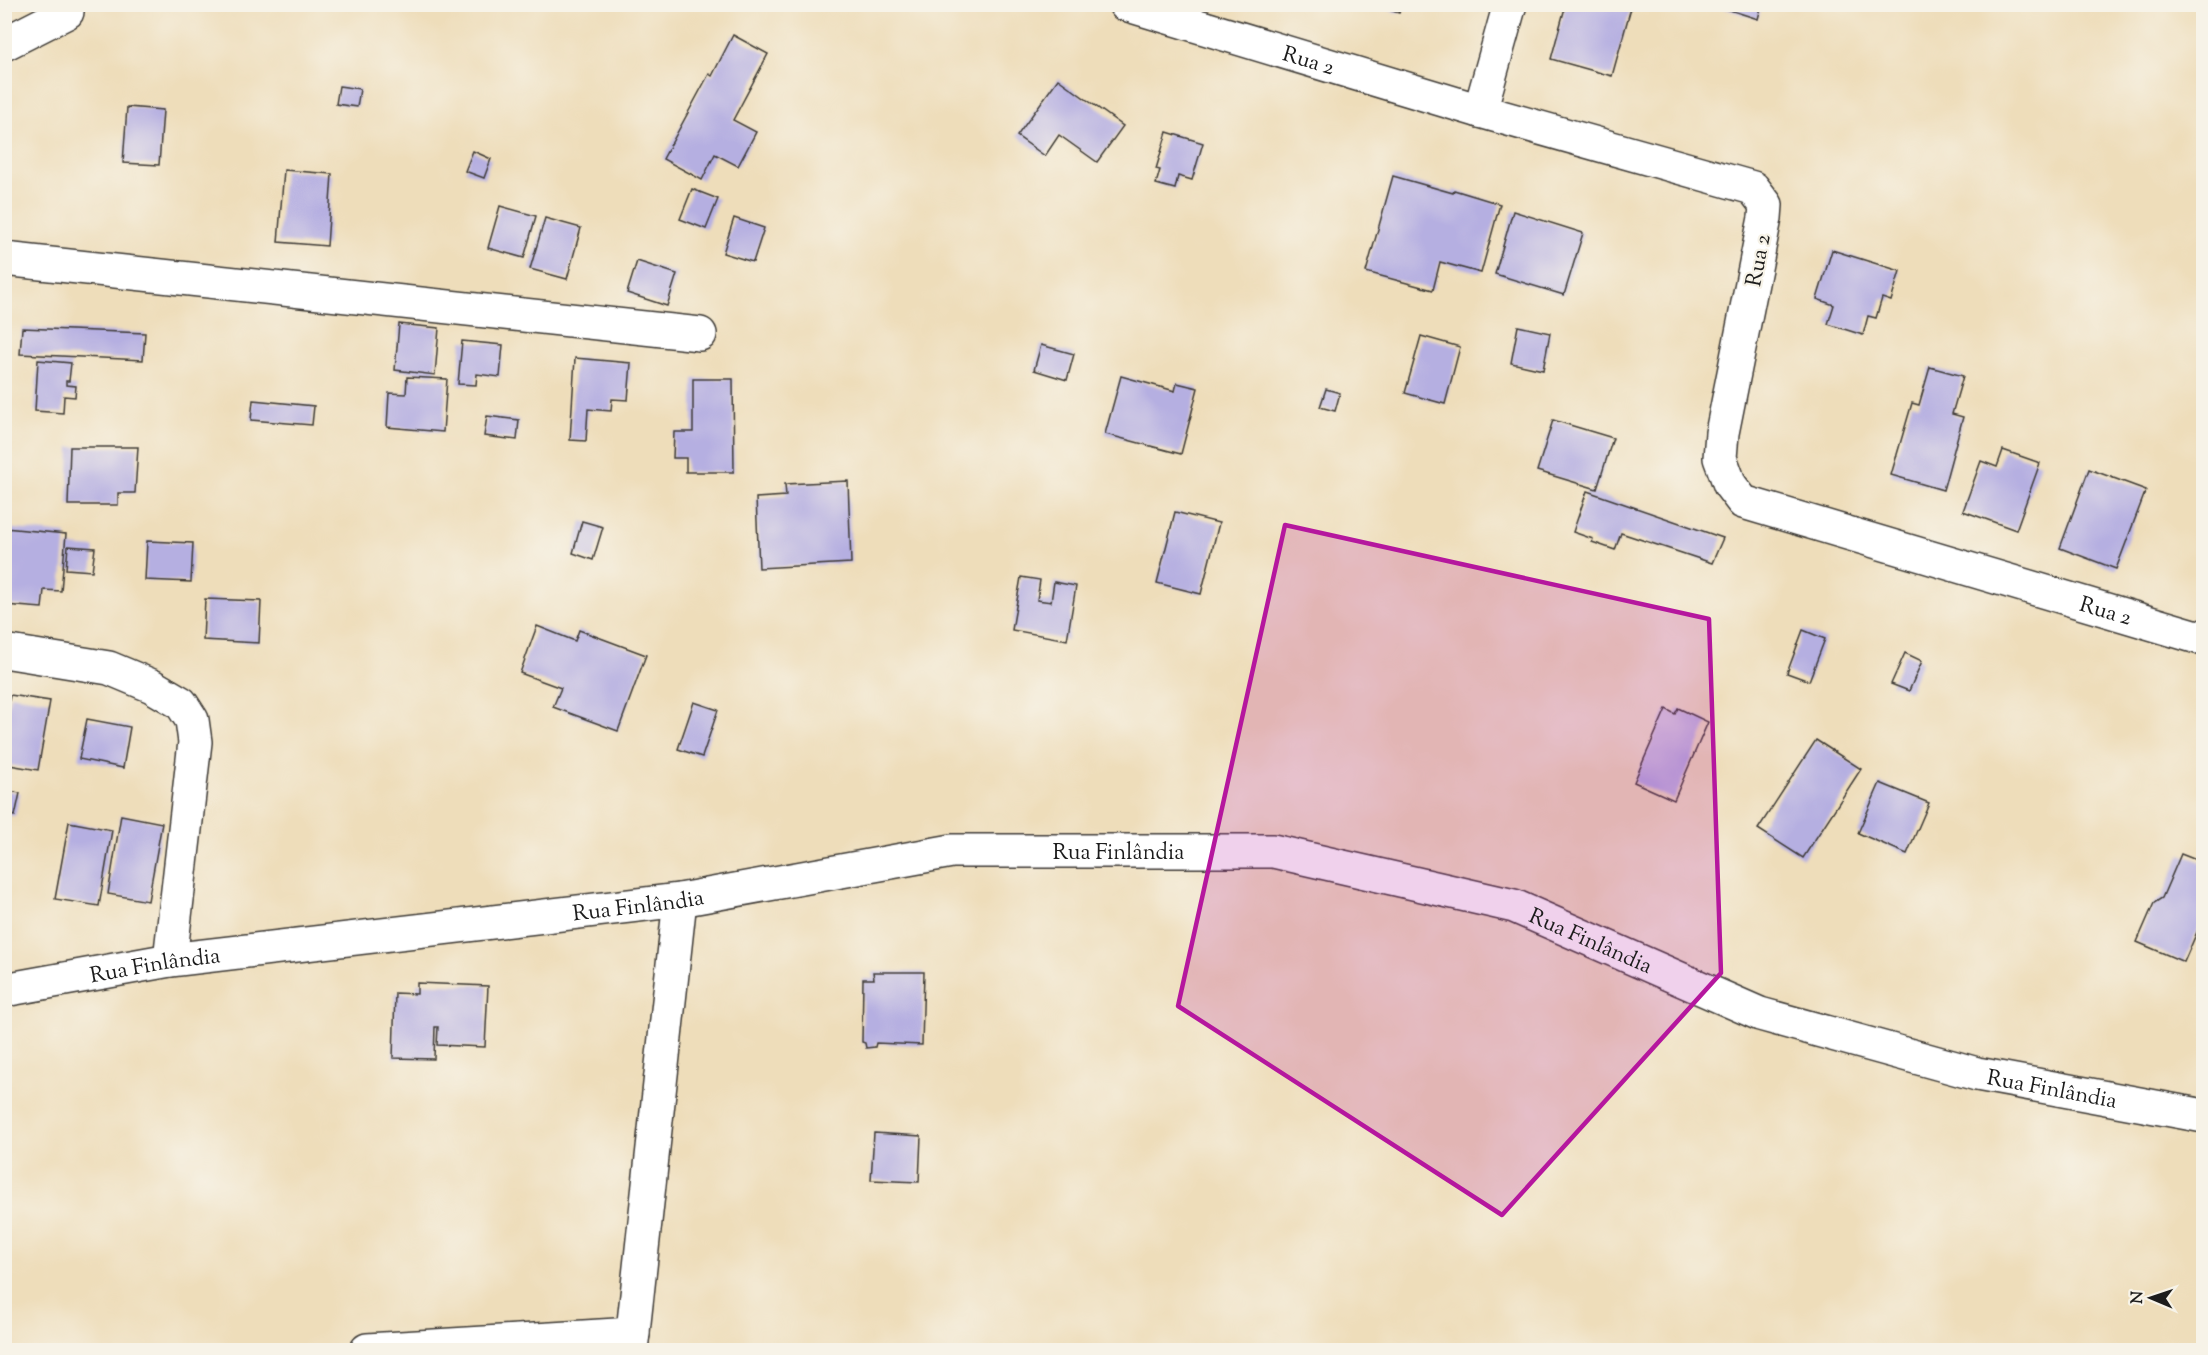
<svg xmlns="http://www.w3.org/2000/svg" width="2208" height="1355" viewBox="0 0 2208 1355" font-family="'Sorts Mill Goudy',serif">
  <rect width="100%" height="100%" fill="#f7f3e8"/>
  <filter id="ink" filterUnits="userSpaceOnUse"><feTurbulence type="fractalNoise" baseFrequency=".0167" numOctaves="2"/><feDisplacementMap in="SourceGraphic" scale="12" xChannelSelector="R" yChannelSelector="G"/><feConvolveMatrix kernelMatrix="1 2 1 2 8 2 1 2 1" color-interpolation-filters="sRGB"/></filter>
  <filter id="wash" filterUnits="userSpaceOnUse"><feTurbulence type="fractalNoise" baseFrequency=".008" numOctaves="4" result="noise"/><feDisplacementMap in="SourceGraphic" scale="24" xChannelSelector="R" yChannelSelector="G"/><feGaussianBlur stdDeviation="1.35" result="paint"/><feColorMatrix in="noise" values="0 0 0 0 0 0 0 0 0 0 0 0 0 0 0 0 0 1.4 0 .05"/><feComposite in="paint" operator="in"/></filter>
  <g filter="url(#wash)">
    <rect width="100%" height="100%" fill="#eeddba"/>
    <g id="blocks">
      <g fill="#b5afe1">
        <polygon points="1370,4 1401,4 1399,13"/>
        <polygon points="1566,4 1599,4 1607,7 1608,4 1632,4 1612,76 1551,59"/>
        <polygon points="1711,4 1762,4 1758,19"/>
        <polygon points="733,35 768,54 733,120 756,132 738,166 715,154 702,180 663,159 709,74 712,76"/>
        <polygon points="1058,79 1123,126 1097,162 1059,135 1045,156 1017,136"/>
        <polygon points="339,86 360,89 357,107 336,104"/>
        <polygon points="127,107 163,110 159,165 123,163"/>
        <polygon points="1167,132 1203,143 1192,180 1178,176 1175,189 1156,184 1160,170 1156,169"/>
        <polygon points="473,151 491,159 484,178 465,171"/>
        <polygon points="284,170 332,174 327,246 278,242"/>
        <polygon points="1393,176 1453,193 1454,190 1500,204 1481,273 1440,262 1433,290 1366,272"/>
        <polygon points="692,189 718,199 706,229 680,219"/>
        <polygon points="500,206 536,216 524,258 488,248"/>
        <polygon points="1513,211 1583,233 1564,295 1495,274"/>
        <polygon points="545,218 581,228 567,279 530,269"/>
        <polygon points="734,218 764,228 753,262 723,253"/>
        <polygon points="1832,250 1900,271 1891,301 1882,298 1876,318 1868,316 1863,335 1828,324 1834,305 1817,299"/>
        <polygon points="637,261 677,274 667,306 627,293"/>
        <polygon points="399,324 439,328 435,375 395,370"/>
        <polygon points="1518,326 1550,333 1543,370 1511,363"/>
        <polygon points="22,328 145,333 143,360 20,354"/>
        <polygon points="1421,336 1460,347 1445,404 1405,393"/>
        <polygon points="462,341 503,345 500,377 477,374 476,385 458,384"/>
        <polygon points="1041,345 1074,354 1067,380 1034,370"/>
        <polygon points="575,358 631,363 628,400 612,399 611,411 588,409 586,441 570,440"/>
        <polygon points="38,360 71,363 69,381 66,381 66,385 76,386 75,397 64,396 63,413 35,411"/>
        <polygon points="1930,367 1963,376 1952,414 1963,417 1943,490 1891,475 1912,403 1919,405"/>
        <polygon points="1121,376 1175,391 1177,383 1198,388 1181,454 1105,434"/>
        <polygon points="407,377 447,379 443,432 387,427 389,393 406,394"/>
        <polygon points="693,379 733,379 734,472 686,472 686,458 673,458 674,432 693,432"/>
        <polygon points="1326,389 1340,393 1335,411 1320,407"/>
        <polygon points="253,400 314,406 312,425 251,420"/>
        <polygon points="487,416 519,420 517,440 484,436"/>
        <polygon points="1553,420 1613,438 1597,489 1537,471"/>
        <polygon points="70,447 138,447 135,493 118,493 118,505 68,505"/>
        <polygon points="2003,450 2040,463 2016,530 1963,511 1981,461 1997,467"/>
        <polygon points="2089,469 2146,490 2116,569 2060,548"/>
        <polygon points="848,481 851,563 759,568 756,498 786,496 785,484"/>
        <polygon points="1587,491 1723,538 1712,563 1621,533 1615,550 1592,542 1593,539 1573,532"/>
        <polygon points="1175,512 1219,523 1201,594 1157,583"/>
        <polygon points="582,521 603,527 593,560 573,553"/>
        <polygon points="5,528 66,534 61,591 44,590 42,608 5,605"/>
        <polygon points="147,541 193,543 191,582 145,580"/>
        <polygon points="68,546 95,548 92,571 66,569"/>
        <polygon points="1021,577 1040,580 1037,600 1051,602 1054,582 1076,586 1067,640 1012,630"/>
        <polygon points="205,599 261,601 259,643 203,640"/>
        <polygon points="537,626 575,641 579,630 646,655 618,731 553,707 561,688 520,673"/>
        <polygon points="1803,630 1825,639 1809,681 1787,673"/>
        <polygon points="1905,653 1922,661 1909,691 1891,684"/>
        <polygon points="10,695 50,701 38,770 4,764 4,730"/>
        <polygon points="694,702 718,710 702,757 678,749"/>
        <polygon points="1678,708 1708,722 1674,800 1634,782 1666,709 1675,714"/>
        <polygon points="87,719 130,727 123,768 79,759"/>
        <polygon points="1816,740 1861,769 1803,858 1758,829"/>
        <polygon points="1880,783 1929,803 1907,854 1858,833"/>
        <polygon points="4,790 20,793 15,816 4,815"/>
        <polygon points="121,815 162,823 148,901 108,894"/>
        <polygon points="69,822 112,830 99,906 55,899"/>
        <polygon points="2181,854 2204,863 2204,916 2184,962 2137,942 2154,903 2162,898"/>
        <polygon points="873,972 924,972 922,1045 876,1043 875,1047 866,1048 865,1043 862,1042 863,979 874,979"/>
        <polygon points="417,983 488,986 485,1047 437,1045 438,1027 435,1027 434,1059 393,1058 395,993 417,994"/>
        <polygon points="874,1133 921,1136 919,1182 871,1180"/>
      </g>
    </g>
  </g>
  <g filter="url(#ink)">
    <use href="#blocks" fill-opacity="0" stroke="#3c3934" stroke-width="1.5"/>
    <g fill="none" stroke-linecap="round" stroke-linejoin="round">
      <defs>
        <g id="minor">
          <path id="s1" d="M1125,4L1480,111L1753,188L1766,205L1765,218L1722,433L1720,458L1730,485L1743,502L2204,639"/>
          <polyline points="4,44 67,12 66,4"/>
          <polyline points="1480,111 1510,4"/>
          <polyline points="4,259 700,334"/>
          <polyline points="4,651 109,668 152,686 181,703 192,720 195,742 170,960"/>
          <path id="s2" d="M4,990L170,960L680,900L952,851H1273L1514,906L1760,1014L1977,1074L2204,1116"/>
          <polyline points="367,1350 633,1334"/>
          <polyline points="631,1350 680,900"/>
        </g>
      </defs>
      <use href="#minor" stroke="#3c3934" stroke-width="36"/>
      <use href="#minor" stroke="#fff" stroke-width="33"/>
    </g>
  </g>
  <path fill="#b5179e" fill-opacity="0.2" stroke="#b5179e" stroke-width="4.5" stroke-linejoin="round" d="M1285,525L1709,619L1721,973L1502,1215L1178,1006Z"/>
  <g text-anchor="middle" stroke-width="4.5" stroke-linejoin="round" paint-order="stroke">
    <g font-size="22" fill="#1c1c1c" stroke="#f7f3e8">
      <text dy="8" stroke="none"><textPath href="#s1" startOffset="192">Rua 2</textPath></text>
      <text transform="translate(1757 260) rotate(-79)" y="8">Rua 2</text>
      <text dy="8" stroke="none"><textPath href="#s1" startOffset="1362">Rua 2</textPath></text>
      <text dy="8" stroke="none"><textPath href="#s2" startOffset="1125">Rua Finlândia</textPath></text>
      <text dy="8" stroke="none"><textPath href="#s2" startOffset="640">Rua Finlândia</textPath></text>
      <text dy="8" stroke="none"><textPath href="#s2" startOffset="1611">Rua Finlândia</textPath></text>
      <text dy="8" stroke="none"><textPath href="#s2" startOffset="153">Rua Finlândia</textPath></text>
      <text dy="8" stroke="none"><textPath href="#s2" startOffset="2097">Rua Finlândia</textPath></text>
    </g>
  </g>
  <rect width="2208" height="1355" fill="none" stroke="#f7f3e8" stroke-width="24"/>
  <g transform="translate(2151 1298) rotate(272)" stroke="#f7f3e8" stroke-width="4.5" paint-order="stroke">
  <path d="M0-4.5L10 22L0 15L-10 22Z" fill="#1c1c1c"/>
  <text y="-9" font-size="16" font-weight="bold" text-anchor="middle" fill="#1c1c1c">N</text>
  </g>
</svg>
